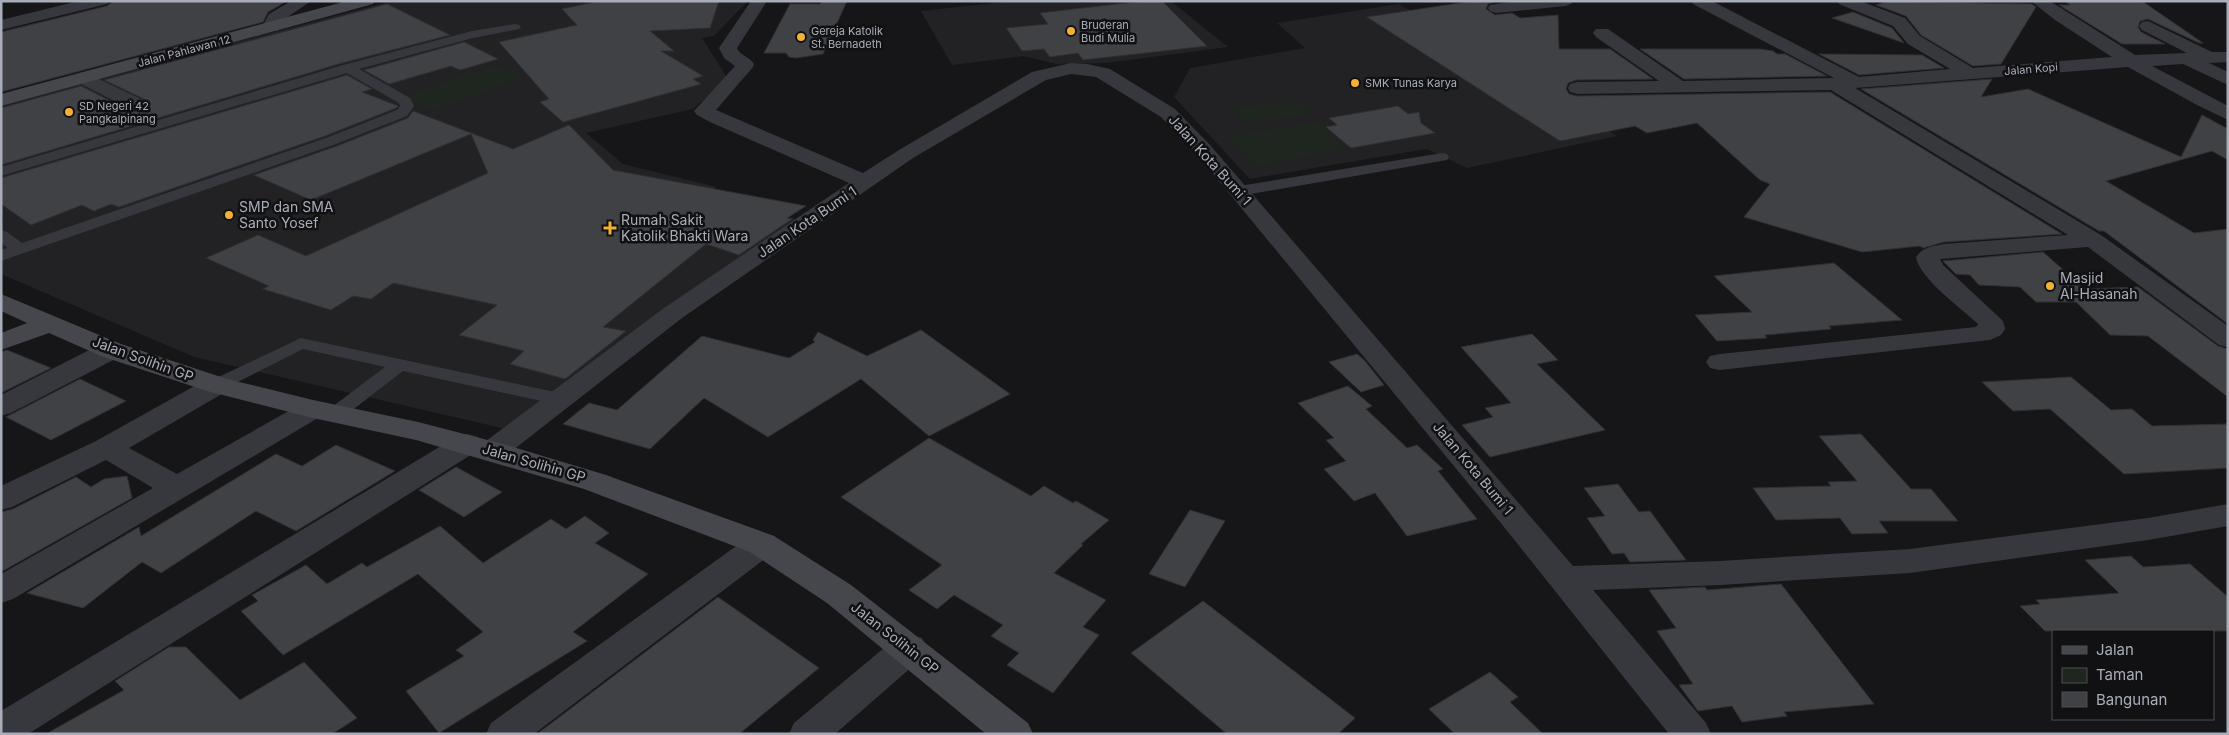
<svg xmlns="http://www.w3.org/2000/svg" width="2229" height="735" viewBox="0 0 2229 735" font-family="Inter,sans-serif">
  <rect width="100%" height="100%" fill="#161618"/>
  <g fill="#222225">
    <polygon points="392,1 748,1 714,36 702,38 728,79 693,109 586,133 623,164 717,187 706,194 799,220 510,430 194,357 1,274 1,103"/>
    <polygon points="1014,1 1079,1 1080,3 1171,1 1228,47 1106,63 1057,64 1023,56 952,65 921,11"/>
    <polygon points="1399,4 1617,136 1467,168 1427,149 1250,179 1174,97 1190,68 1305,48 1277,23"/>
  </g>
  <g fill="#1e261f">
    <polygon points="493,65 524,77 433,111 401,97"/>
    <polygon points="1292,100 1310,114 1246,124 1230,109"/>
    <polygon points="1317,122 1345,149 1255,166 1225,137"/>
  </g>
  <g fill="#404145" stroke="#303034">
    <polygon points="113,1 287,1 268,12 263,22 1,92 1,32 107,6"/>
    <polygon points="599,1 719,1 710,28 650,31 674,51 661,51 703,76 693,79 701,84 563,122 540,102 549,99 499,42 577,25 562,9"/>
    <polygon points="822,1 847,1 823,54 796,58 789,57 786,53 764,53 790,4 820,4"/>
    <polygon points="1143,1 1162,1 1207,46 1083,60 1078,53 1050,57 1044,49 1022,51 1006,28 1048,24 1040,13"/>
    <polygon points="1473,1 1494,1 1495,2 1488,4 1486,9 1495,15 1512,13 1520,18 1558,15 1559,49 1610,49 1653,79 1576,80 1568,83 1566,89 1569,94 1577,96 1830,92 2062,234 1944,242 1923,248 1920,246 1862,252 1744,217 1770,184 1760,180 1697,123 1647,133 1635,126 1560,141 1367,17"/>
    <polygon points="1888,1 2032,4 2036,7 2001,64 1973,66 1921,35 1906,16 1876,5"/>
    <polygon points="2065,1 2142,1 2203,43 2199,43 2148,19 2140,21 2138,27 2141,32 2165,44 2122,44 2059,5 2070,5"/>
    <polygon points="387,4 450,35 342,63 1,165 1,108 81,86 128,110 137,112 144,110 148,105 144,99 104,80"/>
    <polygon points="1853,12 1892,28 1904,43 1832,18"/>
    <polygon points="464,42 498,59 460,70 451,66 389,84 364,70"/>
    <polygon points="1640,49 1760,49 1773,51 1777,54 1785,54 1827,76 1684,79"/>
    <polygon points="1819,54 1922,55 1944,68 1859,75"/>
    <polygon points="347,75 372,89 362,92 398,106 396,108 325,136 119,207 111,204 94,211 82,205 31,225 1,204 1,178"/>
    <polygon points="1992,79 1981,97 2028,89 2181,157 2202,115 2228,129 2228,160 2212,151 2106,181 2194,233 2228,229 2228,324 2104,231 2099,231 1861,89"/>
    <polygon points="1398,106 1408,114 1419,112 1421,123 1435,133 1351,148 1326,127 1337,125 1329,118"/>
    <polygon points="413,111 513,149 569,125 613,170 806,206 787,218 792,219 739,255 706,244 603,327 626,331 565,379 510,364 524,351 459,335 497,305 393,283 371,299 353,296 331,310 263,289 269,286 206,258 258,235 306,256 488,173 471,134 311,200 254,175 337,146 408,118"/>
    <polygon points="2043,252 2085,289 2138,287 2218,346 2228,349 2228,397 2148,336 2110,335 2076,302 2036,302 2020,287 1979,285 1970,275 1956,274 1943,261"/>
    <polygon points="1834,263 1902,320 1829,326 1831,329 1765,335 1767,338 1717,341 1695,315 1752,312 1714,276"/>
    <polygon points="921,330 1010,394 929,436 861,379 768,437 704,398 650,449 563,424 589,403 617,410 702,336 789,358 815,342 813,340 818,332 867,356"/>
    <polygon points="1532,334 1558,360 1537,364 1605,430 1490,457 1462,425 1493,417 1485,408 1511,403 1461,347"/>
    <polygon points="7,350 51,368 1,393 1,352"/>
    <polygon points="1357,354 1365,361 1384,385 1361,392 1329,362"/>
    <polygon points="2071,377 2111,410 2132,409 2152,426 2228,424 2228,468 2124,474 2050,409 2013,411 1982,382"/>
    <polygon points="80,379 126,401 51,440 6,417"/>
    <polygon points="1348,386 1372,406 1366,409 1407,448 1417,445 1443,469 1438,471 1477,519 1407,536 1375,493 1354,501 1324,469 1346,461 1326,440 1334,438 1298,403"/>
    <polygon points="1861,434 1911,489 1931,489 1958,521 1879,521 1888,533 1852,534 1840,518 1776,520 1753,488 1831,486 1828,482 1857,481 1819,436"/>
    <polygon points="929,438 1031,496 1044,486 1073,503 1076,501 1109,520 1081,544 1083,545 1054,573 1106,600 1083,627 1099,635 1053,693 1007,665 1019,653 991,636 1003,625 954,595 937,609 909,590 942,565 841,497"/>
    <polygon points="336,445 395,471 296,531 256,511 161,573 142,562 83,608 27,593 139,527 141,536 276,454 302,466"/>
    <polygon points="456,467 502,492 464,517 419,490"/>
    <polygon points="127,476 132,498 1,572 1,512 13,509 76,477 91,487 104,479"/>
    <polygon points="1618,484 1639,512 1650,511 1686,560 1630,562 1624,553 1612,554 1587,518 1605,516 1584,488"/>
    <polygon points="1190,510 1225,521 1185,587 1149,574"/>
    <polygon points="585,516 609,533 595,543 648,574 573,632 587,641 439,733 406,691 464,656 456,650 483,632 418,574 283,655 241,611 258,601 252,595 306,565 327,584 362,563 367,567 440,526 483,563 551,519 566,529"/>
    <polygon points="2131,556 2143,567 2190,564 2228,597 2228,631 2045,631 2020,606 2040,604 2036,600 2119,593 2085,560"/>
    <polygon points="1781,584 1874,704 1784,712 1787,716 1742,722 1732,706 1698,711 1679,685 1693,684 1657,631 1676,628 1649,590 1705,587 1707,590"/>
    <polygon points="718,597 819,668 739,734 537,734"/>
    <polygon points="1203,601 1355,718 1338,734 1227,734 1131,653"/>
    <polygon points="169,647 186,647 240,700 304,662 357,718 332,734 46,734 124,690 115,681"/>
    <polygon points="1490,672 1518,697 1510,702 1543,734 1455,734 1429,709"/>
  </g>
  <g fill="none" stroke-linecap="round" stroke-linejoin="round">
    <g fill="#37383d" fill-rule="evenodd">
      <polygon points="515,24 519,25 521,27 519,29 473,38 359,69 410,98 414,106 407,116 336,144 1,261 1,250 8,248 1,243 1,230 7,232 22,243 326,138 397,110 400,106 399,103 347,73 1,176 1,167 343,65 472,31"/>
      <polygon points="1442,153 1447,154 1449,157 1447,160 1239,196 1234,194 1231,191 1234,188 1239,186"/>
      <polygon points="301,338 560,393 567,395 570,399 567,403 560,405 403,371 342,418 335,420 328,418 325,414 328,410 385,367 303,349 224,389 217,391 210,389 207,385 210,381"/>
    </g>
    <g fill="#37383d" fill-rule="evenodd">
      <polygon points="79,1 109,1 107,4 1,30 1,20"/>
      <polygon points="291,1 311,1 282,21 277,31 265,31 262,27 269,14"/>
      <path d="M751,1H767L737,48C739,55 750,57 754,64L753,67L716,110L863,173L899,150L1032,72L1071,63L1087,64L1110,69L1175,109L1210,145L1573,566L1720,561L1910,549L2148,518L2228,504V526L2148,540L1910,573L1720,585L1593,590L1706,723L1711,734H1669L1500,522L1196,153L1161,117L1096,77L1071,74L1046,80L913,158L682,318L503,458L492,461L481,458L477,451L28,734H1V711L456,437L467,434L478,437L482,444L664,308L849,183L710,122L697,115L694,111L735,66L724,58L719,48Z"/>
      <polygon points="1514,1 1573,1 1571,4 1565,6 1496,13 1490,11 1488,8 1490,5"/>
      <path d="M1691,1H1712L1859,77L1950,69L1908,44L1893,26L1839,4L1837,1H1860L1905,18L1920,36L1973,68L2112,57L2055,20L2031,1H2050L2135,55L2187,53L2142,30L2139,26L2142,22L2148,21L2212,52H2228V62L2209,63L2228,72V85L2183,64L2152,66L2228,106V120L2197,105L2128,67L1855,88L2101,235L2228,326V347L2219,345L2088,247L1940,259L1943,265L2003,321L2005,329L2001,335L1990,340L1720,370L1710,368L1706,362L1710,356L1720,354L1976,327L1978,324C1962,309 1919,278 1916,257C1923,247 1933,246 1944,244L2068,235L1831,90L1577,94L1570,92L1568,88L1570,84L1577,82L1659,81L1596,37L1593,33L1596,29H1608L1683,81L1834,78L1693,4Z"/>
      <polygon points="84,72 143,100 146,104 143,108 136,110 129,108 77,82 75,78 77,74"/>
      <polygon points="111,342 121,344 124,350 121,356 11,413 1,416 1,395 101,344"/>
      <polygon points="217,377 227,379 231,385 227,391 129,448 177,474 303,403 313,400 323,403 327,409 323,415 13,599 1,603 1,574 153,488 106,460 12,507 1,510 1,486 96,441 207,379"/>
      <polygon points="762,532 774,536 778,544 774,552 534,734 486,734 491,723 750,536"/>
      <polygon points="909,634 922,638 927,648 922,658 835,734 789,734 794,723 896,638"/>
    </g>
    <g fill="#45474d" fill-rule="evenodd">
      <polygon points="347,1 375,1 373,4 1,106 1,94"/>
      <polygon points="1,294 121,344 227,379 313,400 418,422 503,444 606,475 774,536 851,585 1028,723 1033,734 986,734 827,603 750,552 584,489 416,440 313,418 207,391 101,356 49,333 1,350 1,333 27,323 1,311"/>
    </g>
  </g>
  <g fill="#f2b134" stroke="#111113" stroke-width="2">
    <circle cx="1071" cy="31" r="5"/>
    <circle cx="801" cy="37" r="5"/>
    <circle cx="1355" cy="83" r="5"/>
    <circle cx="69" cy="112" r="5"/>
    <circle cx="229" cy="215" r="5"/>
    <path d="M607.5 220.5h5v5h5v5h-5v5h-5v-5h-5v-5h5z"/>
    <circle cx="2050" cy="286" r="5"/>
  </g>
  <g text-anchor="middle" stroke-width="5" stroke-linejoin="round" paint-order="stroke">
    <g font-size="11" fill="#a8adb8" stroke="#111113" text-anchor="start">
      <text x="1081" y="29">Bruderan<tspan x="1081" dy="13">Budi Mulia</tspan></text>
      <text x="811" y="35">Gereja Katolik<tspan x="811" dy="13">St. Bernadeth</tspan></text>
      <text x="1365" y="87">SMK Tunas Karya</text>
      <text x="79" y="110">SD Negeri 42<tspan x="79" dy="13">Pangkalpinang</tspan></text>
    </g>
    <g font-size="11" fill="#a8adb8" stroke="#111113">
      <text transform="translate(184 51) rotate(-15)" y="4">Jalan Pahlawan 12</text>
      <text transform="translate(2031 69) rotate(-5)" y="4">Jalan Kopi</text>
    </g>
    <g font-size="14" fill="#a8adb8" stroke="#111113">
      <text transform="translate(1210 160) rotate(48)" y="5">Jalan Kota Bumi 1</text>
      <text transform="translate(807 222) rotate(-34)" y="5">Jalan Kota Bumi 1</text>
      <text transform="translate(143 359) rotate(20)" y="5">Jalan Solihin GP</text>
      <text transform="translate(534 463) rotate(16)" y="5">Jalan Solihin GP</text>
      <text transform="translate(1473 468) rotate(50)" y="5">Jalan Kota Bumi 1</text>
      <text transform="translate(895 638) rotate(38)" y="5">Jalan Solihin GP</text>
    </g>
    <g font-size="14" fill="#a8adb8" stroke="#111113" text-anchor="start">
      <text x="239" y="212">SMP dan SMA<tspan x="239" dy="16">Santo Yosef</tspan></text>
      <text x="621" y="225">Rumah Sakit<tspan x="621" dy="16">Katolik Bhakti Wara</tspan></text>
      <text x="2060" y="283">Masjid<tspan x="2060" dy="16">Al-Hasanah</tspan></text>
    </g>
  </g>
  <rect width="2229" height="735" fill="none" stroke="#a8adb8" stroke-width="5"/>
  <rect x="2052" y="630" width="162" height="90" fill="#111113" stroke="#4d4f55"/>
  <rect x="2062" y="646" width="25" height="8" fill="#45474d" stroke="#4d4f55"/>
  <text x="2096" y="655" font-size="15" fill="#a8adb8">Jalan</text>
  <rect x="2062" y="668" width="25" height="15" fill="#1e261f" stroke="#4d4f55"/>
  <text x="2096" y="680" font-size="15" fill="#a8adb8">Taman</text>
  <rect x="2062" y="692" width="25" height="15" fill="#404145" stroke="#4d4f55"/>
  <text x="2096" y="705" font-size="15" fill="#a8adb8">Bangunan</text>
</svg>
